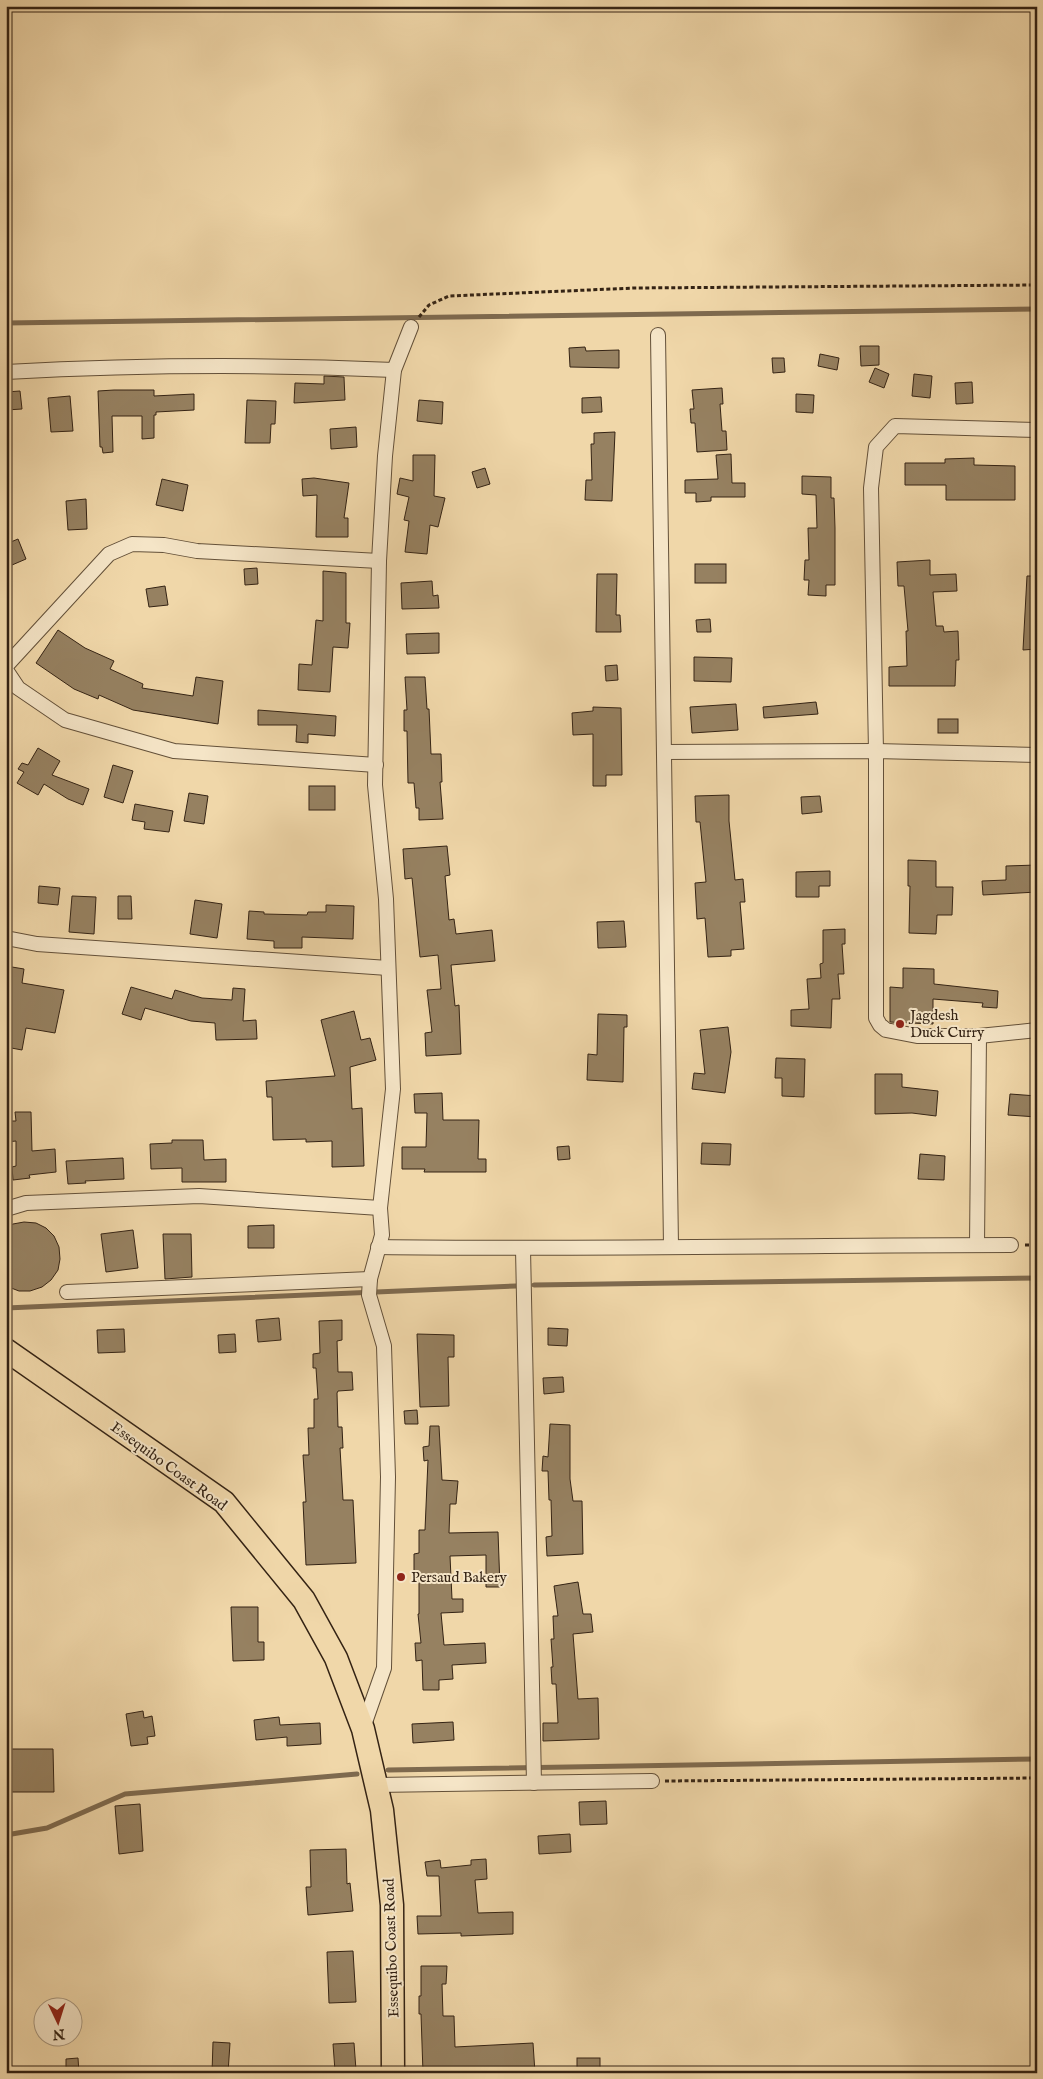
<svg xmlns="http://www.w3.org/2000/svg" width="1043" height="2079" viewBox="0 0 1043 2079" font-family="'IM FELL English',serif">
  <rect width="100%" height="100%" fill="#f0d7a9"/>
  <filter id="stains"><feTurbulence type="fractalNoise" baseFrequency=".004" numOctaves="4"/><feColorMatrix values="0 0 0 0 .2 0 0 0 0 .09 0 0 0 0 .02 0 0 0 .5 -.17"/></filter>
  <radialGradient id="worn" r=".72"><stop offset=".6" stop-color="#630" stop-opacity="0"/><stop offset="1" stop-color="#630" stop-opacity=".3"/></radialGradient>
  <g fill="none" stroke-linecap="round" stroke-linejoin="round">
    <g stroke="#7e6a4f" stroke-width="5">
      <polyline points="6,323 1037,309"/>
      <polyline points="534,1285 1037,1278"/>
      <polyline points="6,1308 516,1286"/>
      <polyline points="388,1770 1037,1759"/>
      <polyline points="6,1835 47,1828 125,1794 357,1774"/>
    </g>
  </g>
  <g fill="#968161" stroke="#342314">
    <polygon points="860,346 879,346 879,365 861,366"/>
    <polygon points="585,347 586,351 619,350 619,368 570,367 569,348"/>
    <polygon points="820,354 839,358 837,370 818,366"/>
    <polygon points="772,358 784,358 785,372 773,373"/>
    <polygon points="875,368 889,374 884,388 869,382"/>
    <polygon points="914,374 932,376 930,398 912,396"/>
    <polygon points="324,376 344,377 345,400 294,403 295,383 324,384"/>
    <polygon points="972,382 973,403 956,404 955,383"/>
    <polygon points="722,388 723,404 720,404 722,431 726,431 727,450 697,452 695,423 691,423 690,409 694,409 692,390"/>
    <polygon points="114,390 154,390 154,396 194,394 194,410 156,412 156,415 154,415 154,438 142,439 142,416 112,416 113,452 103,453 102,447 100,447 98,391"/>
    <polygon points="20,391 22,409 6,410 6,392"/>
    <polygon points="796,394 814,395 813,413 796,412"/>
    <polygon points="70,396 73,431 51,432 48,398"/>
    <polygon points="601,397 602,412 582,413 582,398"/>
    <polygon points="247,400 276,401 275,424 271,424 270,443 245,443"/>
    <polygon points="419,400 443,402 442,424 417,421"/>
    <polygon points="356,427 357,447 331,449 330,429"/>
    <polygon points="615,432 612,501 585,500 586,480 592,480 591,444 594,444 594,433"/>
    <polygon points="731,454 732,483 745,483 745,497 711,497 711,501 696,502 696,493 685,493 685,480 718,479 716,455"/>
    <polygon points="413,455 435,455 434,496 445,498 438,527 430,525 427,554 405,552 409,521 404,520 409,497 397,494 400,478 413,481"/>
    <polygon points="974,458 974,465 1015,466 1015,500 946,500 946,485 905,485 905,463 945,463 945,459"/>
    <polygon points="485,468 490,484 477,488 472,472"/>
    <polygon points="802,476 831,477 831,498 834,498 835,528 835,585 826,585 826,596 808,595 809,580 804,580 805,560 809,560 808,528 817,528 816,495 802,494"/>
    <polygon points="314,478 349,483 344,518 348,518 348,537 316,537 317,495 303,496 302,479"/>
    <polygon points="162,479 188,485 183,511 156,505"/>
    <polygon points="86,499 87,529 68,530 66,501"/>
    <polygon points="18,539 26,559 12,565 6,552 6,544"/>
    <polygon points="930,560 930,575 956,574 957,591 933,592 936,626 943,626 944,632 958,631 959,660 956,660 955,686 889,686 889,667 907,666 906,631 908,631 904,586 898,586 897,562"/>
    <rect x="695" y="564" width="31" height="19"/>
    <polygon points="257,568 258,584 245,585 244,569"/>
    <polygon points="323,571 346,573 346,623 350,623 348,648 333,647 330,692 298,690 299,664 312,665 316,620 323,621"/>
    <polygon points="597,574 617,574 616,615 620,615 621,632 596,632"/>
    <polygon points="1027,576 1037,576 1037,649 1023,650"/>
    <polygon points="432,581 433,596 438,595 439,608 402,609 401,583"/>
    <polygon points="165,586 168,605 149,607 146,589"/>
    <polygon points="710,619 711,632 697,632 696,620"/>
    <polygon points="58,630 85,648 114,661 110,669 143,684 142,688 193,696 196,677 223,681 218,724 133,710 99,695 98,699 74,689 36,663"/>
    <polygon points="439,633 439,653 407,654 406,634"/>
    <polygon points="694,657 732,658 731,682 694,681"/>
    <polygon points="617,665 618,680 606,681 605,666"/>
    <polygon points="405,677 425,677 427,709 429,709 431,754 441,754 442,782 440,782 443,819 419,820 419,808 416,808 414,783 408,783 407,731 404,731 404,710 407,710"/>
    <polygon points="816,702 818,714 764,718 763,707"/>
    <polygon points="736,704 738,730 692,733 690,707"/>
    <polygon points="593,707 621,708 622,775 606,775 606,786 593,786 593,734 573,735 572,713 593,711"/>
    <polygon points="258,710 336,716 335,736 308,734 308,743 296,742 297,725 258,725"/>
    <rect x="938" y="719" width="20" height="14"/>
    <polygon points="38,748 60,761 52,775 89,789 83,805 68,799 44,784 38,795 17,783 24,772 18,769 22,763 28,765"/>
    <polygon points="113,765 133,771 123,803 104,797"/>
    <rect x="309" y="786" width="26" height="24"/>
    <polygon points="189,793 208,796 204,824 184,821"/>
    <polygon points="729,795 729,821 735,880 743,879 745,902 740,902 744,949 731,950 731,956 708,957 705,918 697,919 695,883 706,882 700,822 696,822 695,796"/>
    <polygon points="820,796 822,812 802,814 801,797"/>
    <polygon points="135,804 173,811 169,832 144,829 145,822 132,820"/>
    <polygon points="447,846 450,875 445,876 449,920 454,919 456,934 492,930 495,961 451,965 455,1006 459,1005 461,1054 426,1056 425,1033 432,1032 427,990 441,989 438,955 420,957 412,878 405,879 403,849"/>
    <polygon points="908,860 936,861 936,887 953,887 952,915 937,915 936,934 909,933 910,886 908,886"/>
    <polygon points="1037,865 1037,892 983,895 982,881 1006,880 1006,866"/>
    <polygon points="830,871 830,886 819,886 819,897 796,897 796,872"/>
    <polygon points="39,886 60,888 58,905 38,903"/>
    <polygon points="72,896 96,897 94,934 69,932"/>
    <polygon points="118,896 131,896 132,919 118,919"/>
    <polygon points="195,900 222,904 217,938 190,934"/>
    <polygon points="326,905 354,906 353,939 302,937 302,948 274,948 274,941 247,939 249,911 264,912 264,914 307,915 308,912 326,912"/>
    <polygon points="624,921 626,947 598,948 597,922"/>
    <polygon points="845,929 845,944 842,944 844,974 838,974 840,999 832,999 831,1028 791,1026 791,1010 809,1009 807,979 821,978 820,964 823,963 823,930"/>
    <polygon points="6,966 24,969 22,983 64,990 55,1033 26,1028 22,1050 6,1047"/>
    <polygon points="903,968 934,969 934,984 998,991 997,1008 982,1007 983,1003 933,999 933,1024 890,1022 890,987 903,988"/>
    <polygon points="131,987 172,999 175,990 202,998 232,1000 233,988 245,989 243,1021 256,1020 257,1039 216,1040 215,1023 191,1021 145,1008 141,1020 122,1014"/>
    <polygon points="354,1011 361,1040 370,1038 376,1060 350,1067 352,1109 362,1108 364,1166 332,1167 332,1141 306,1142 306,1139 273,1140 272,1097 267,1097 266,1081 335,1076 321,1020"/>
    <polygon points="598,1014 627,1015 627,1027 624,1027 623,1082 587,1080 588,1054 597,1055"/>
    <polygon points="728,1027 731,1052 725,1093 692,1089 694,1073 705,1074 700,1030"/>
    <polygon points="776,1058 805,1059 804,1097 782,1096 782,1078 775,1078"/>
    <polygon points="875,1074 902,1074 902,1087 938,1091 936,1116 912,1113 875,1114"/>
    <polygon points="442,1093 443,1120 479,1120 478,1159 486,1159 486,1172 424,1172 425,1169 402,1169 402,1147 426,1147 427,1113 415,1113 414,1094"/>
    <polygon points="1010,1094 1037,1096 1037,1117 1008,1115"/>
    <polygon points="15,1112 31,1112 32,1151 55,1149 56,1172 29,1175 30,1178 13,1180 12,1167 16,1166 16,1141 6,1142 6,1121 16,1121"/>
    <polygon points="172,1140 203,1140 204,1160 226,1159 226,1182 182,1182 182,1168 151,1169 150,1144 172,1143"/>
    <polygon points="702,1143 731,1144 730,1165 701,1164"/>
    <polygon points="569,1146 570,1159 558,1160 557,1147"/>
    <polygon points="920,1154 945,1156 944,1180 918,1179"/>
    <polygon points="123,1158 124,1179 85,1181 86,1183 68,1184 66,1161"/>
    <polygon points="24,1222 36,1223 46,1228 54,1236 59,1247 60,1259 58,1270 51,1280 42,1287 30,1291 19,1291 6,1286 6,1228 13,1224"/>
    <polygon points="274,1225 274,1248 248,1248 248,1226"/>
    <polygon points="133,1230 138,1268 106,1272 101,1234"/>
    <polygon points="163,1234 191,1234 192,1277 165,1279"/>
    <polygon points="279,1318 281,1340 258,1342 256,1320"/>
    <polygon points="342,1320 342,1340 337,1341 338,1372 352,1372 353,1390 338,1391 337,1393 338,1427 342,1427 343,1448 340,1448 343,1500 353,1500 356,1563 306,1565 303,1502 306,1502 303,1455 309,1455 308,1428 314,1428 314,1399 318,1399 316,1368 313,1368 313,1354 320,1353 319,1321"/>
    <polygon points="548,1328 568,1329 567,1346 548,1345"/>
    <polygon points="124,1329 125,1352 98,1353 97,1330"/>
    <polygon points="235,1334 236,1352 219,1353 218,1335"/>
    <polygon points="417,1334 454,1335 454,1357 448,1357 449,1406 420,1407"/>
    <polygon points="563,1377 564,1392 544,1394 543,1378"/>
    <polygon points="417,1410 418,1424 405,1424 404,1411"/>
    <polygon points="550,1424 570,1425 570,1479 573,1501 582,1501 583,1554 547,1556 546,1537 552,1536 551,1500 549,1500 548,1471 542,1471 543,1456 548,1457"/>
    <polygon points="430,1426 439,1426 442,1480 458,1481 456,1504 450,1504 449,1533 498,1532 500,1587 486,1587 486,1555 450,1556 452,1599 463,1599 463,1612 441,1613 444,1645 485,1643 486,1663 452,1665 453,1679 439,1680 439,1690 423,1690 422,1660 416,1661 415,1643 421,1643 418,1614 419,1614 419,1581 414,1581 414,1554 419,1553 419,1530 425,1530 428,1460 424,1461 423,1447 429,1446"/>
    <polygon points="578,1582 583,1614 591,1614 593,1632 573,1634 578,1699 598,1698 599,1739 543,1741 543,1723 558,1723 556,1684 552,1684 551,1667 553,1667 551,1639 554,1639 553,1616 558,1616 554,1586"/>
    <polygon points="231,1607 258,1607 258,1642 264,1642 264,1660 233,1661"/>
    <polygon points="143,1711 144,1718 152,1716 155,1736 147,1737 148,1744 131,1746 126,1714"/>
    <polygon points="279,1717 280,1725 320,1723 321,1744 287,1746 287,1737 256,1740 254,1720"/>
    <polygon points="453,1722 454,1740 413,1743 412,1724"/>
    <polygon points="6,1749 53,1749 54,1792 6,1792"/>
    <polygon points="606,1801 607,1824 580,1825 579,1802"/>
    <polygon points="140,1804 143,1851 119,1854 115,1806"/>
    <polygon points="570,1834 571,1852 539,1854 538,1836"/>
    <polygon points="346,1849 347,1884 350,1883 353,1911 308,1915 306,1887 311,1887 310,1850"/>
    <polygon points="486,1859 487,1879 475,1880 478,1913 513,1912 513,1934 461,1936 461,1933 418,1934 417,1916 441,1916 439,1876 427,1876 425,1862 440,1860 441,1868 471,1865 471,1860"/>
    <polygon points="353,1951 356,2002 329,2003 327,1952"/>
    <polygon points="421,1966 447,1966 446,1984 442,1984 443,2016 454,2016 455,2047 533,2043 535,2073 423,2073 421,2014 419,2014 419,1996 421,1996"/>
    <polygon points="213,2042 230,2043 228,2073 212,2073"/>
    <polygon points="354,2043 356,2070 335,2071 333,2044"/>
    <polygon points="78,2058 79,2073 66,2073 66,2059"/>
    <rect x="577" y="2058" width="23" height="15"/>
  </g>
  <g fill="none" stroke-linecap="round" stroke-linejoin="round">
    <defs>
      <g id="street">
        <polyline points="658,335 671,1246"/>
        <path d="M6,372C136,365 265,364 394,370"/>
        <polyline points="1037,430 895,426 876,447 871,488 876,751 876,1018 880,1025 886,1030 917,1036 979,1036 1037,1030"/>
        <polyline points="6,666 109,554 132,544 164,545 197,551 379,561"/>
        <polyline points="6,670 18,688 65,720 174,751 376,765"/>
        <polyline points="664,752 876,751 1037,755"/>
        <polyline points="6,938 37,944 388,968"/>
        <polyline points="6,1209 26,1203 199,1196 380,1208"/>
        <polyline points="977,1245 979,1036"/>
        <path d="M378,1247C589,1250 800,1245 1011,1245"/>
        <polyline points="523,1249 534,1783"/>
        <polyline points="67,1292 370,1279"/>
        <polyline points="363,1728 384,1668 388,1477 384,1346 369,1295 370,1279 382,1235 380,1208 393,1089 386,899 375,785 379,561 385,456 394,370 411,327"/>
        <polyline points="376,1785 652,1781"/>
      </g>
      <polyline id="primary" points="6,1350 224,1502 304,1600 336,1658 363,1729 382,1810 392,1905 393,2073"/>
    </defs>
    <use href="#street" stroke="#635039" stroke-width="16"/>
    <use href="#primary" stroke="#342314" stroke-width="25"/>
    <g stroke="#342314" stroke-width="3" stroke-dasharray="4 2.5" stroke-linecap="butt">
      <polyline points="419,317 429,305 449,296 635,288 1037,285"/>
      <polyline points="1025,1245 1037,1245"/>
      <polyline points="665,1781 1037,1778"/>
    </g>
    <use href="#street" stroke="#f5e5c7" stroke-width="14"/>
    <use href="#primary" stroke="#f0d7a9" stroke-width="22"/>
  </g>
  <g fill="#8f2418" stroke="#f5e5c7" stroke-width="2">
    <circle cx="900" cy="1024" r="5"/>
    <circle cx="401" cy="1577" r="5"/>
  </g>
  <g text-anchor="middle" stroke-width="4" stroke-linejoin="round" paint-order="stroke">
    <g font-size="15" fill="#342314" stroke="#f5e5c7" text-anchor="start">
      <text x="910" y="1020">Jagdesh<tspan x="910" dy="17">Duck Curry</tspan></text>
      <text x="411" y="1582">Persaud Bakery</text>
    </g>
    <g font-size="15" fill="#342314" stroke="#f5e5c7">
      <text transform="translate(169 1466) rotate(36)" y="5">Essequibo Coast Road</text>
      <text transform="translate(391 1948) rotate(-92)" y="5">Essequibo Coast Road</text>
    </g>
  </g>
  <rect width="1043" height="2079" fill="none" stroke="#f0d7a9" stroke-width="25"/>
  <rect x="8" y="8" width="1028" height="2064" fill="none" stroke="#342314" stroke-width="2.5"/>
  <rect x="12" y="12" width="1018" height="2054" fill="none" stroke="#342314"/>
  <g transform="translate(58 2022) rotate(176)"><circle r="24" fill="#f5e5c7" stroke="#a8977f"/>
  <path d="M0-4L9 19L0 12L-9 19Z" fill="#8f2418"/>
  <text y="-8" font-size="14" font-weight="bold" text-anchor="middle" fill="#342314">N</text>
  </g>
  <rect width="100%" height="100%" filter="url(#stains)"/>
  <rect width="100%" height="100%" fill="url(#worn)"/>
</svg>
